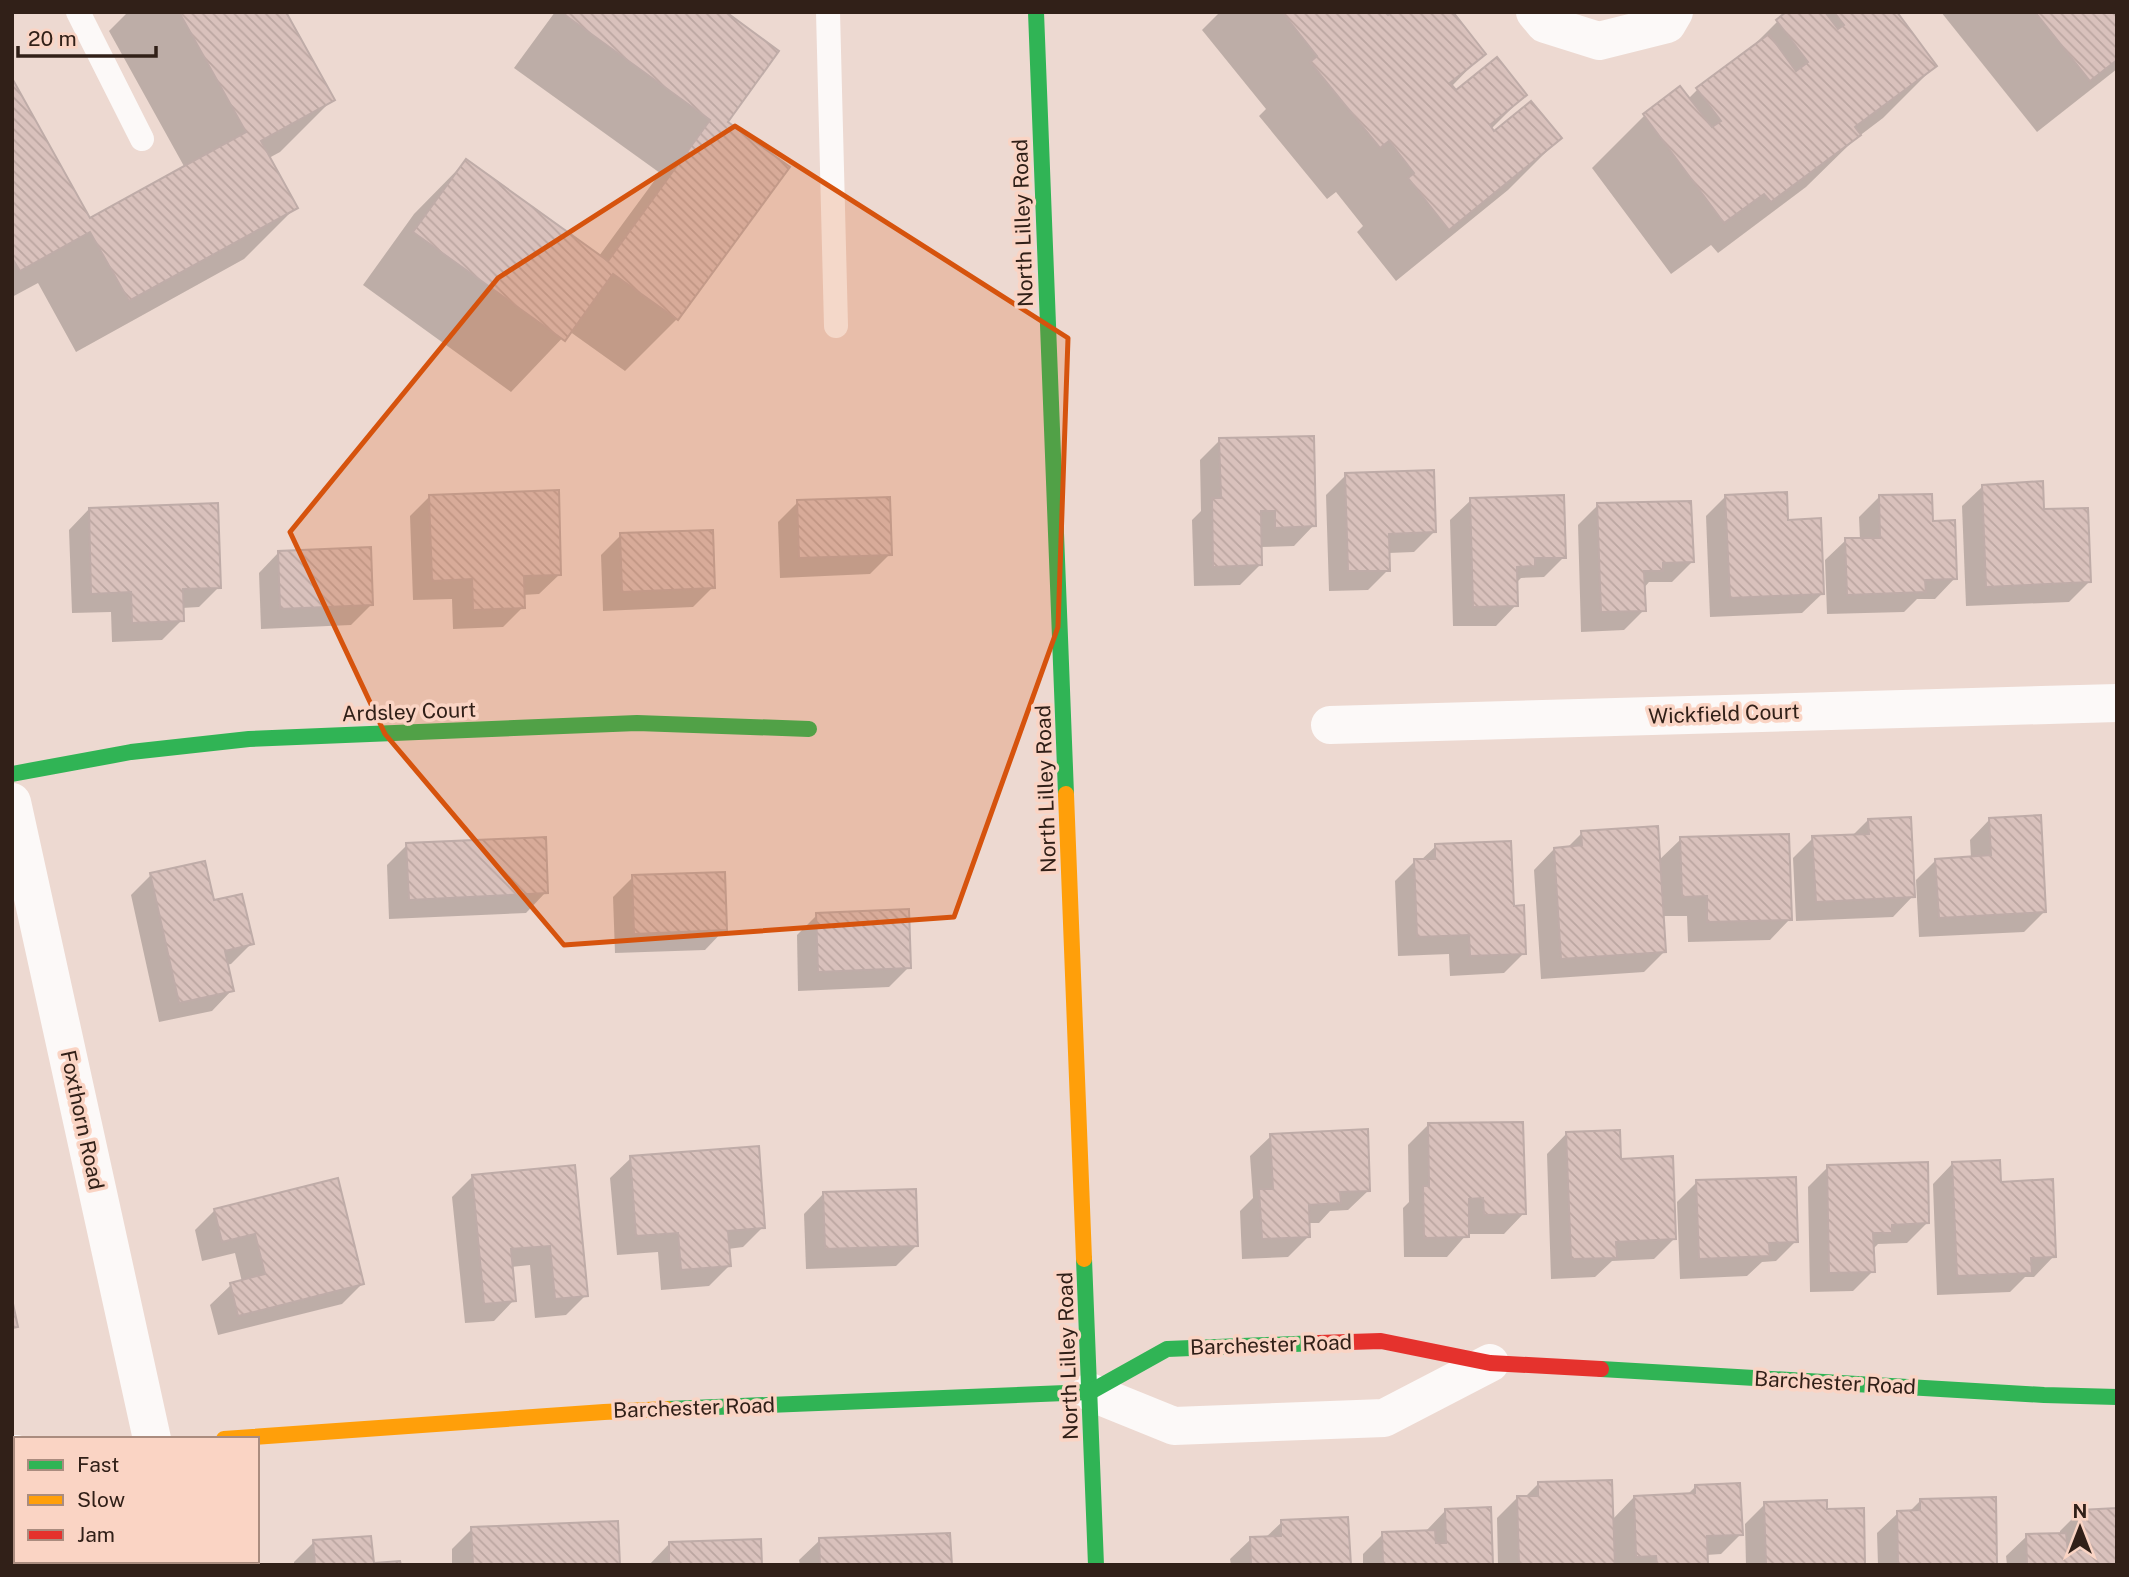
<svg xmlns="http://www.w3.org/2000/svg" width="2129" height="1577" viewBox="0 0 2129 1577" font-family="'Public Sans',sans-serif">
  <defs>
    <pattern id="building-back-hatch" width="6" height="6" patternUnits="userSpaceOnUse" patternTransform="scale(1.75)"><rect width="6" height="6" fill="#d9c1bc"/><path d="M-1 5l2 2M0 0l6 6M5-1l2 2" fill="none" stroke="#bba6a1"/></pattern>
  </defs>
  <rect width="100%" height="100%" fill="#edd9d1"/>
  <g fill="#0003">
    <polygon points="128,12 284,12 333,99 280,152 269,158 296,207 244,259 76,352 38,283 12,297 12,82 90,221 185,168 109,31"/>
    <polygon points="555,12 723,12 726,122 677,319 625,371 569,331 511,392 363,285 414,214 466,161 599,256 660,173 514,68"/>
    <polygon points="1220,12 1383,12 1387,18 1484,53 1451,87 1456,92 1525,95 1491,129 1494,133 1560,138 1508,190 1396,281 1357,232 1363,226 1336,192 1327,199 1259,116 1266,109 1202,30"/>
    <polygon points="1789,12 1895,12 1935,66 1883,118 1854,140 1806,187 1718,253 1711,245 1671,274 1592,168 1644,116 1680,88 1688,99 1697,90 1745,54 1778,21"/>
    <polygon points="1941,12 2117,12 2117,69 2037,132"/>
    <polygon points="1220,440 1314,525 1294,546 1260,547 1260,565 1240,585 1194,586 1192,520 1201,511 1200,460"/>
    <polygon points="1346,475 1434,532 1414,552 1388,553 1388,570 1368,590 1329,591 1326,495"/>
    <polygon points="1983,486 2042,511 2089,582 2069,602 1966,606 1962,506"/>
    <polygon points="430,496 560,574 539,594 523,595 523,607 503,627 453,629 452,599 413,600 410,516"/>
    <polygon points="1726,496 1786,522 1823,593 1802,613 1710,617 1706,516"/>
    <polygon points="1879,497 1931,522 1955,578 1935,599 1917,599 1904,612 1827,614 1825,560 1846,540 1860,540 1859,517"/>
    <polygon points="1471,500 1564,557 1544,577 1521,578 1516,583 1516,605 1496,626 1453,626 1450,520"/>
    <polygon points="798,502 890,554 870,574 780,578 778,522"/>
    <polygon points="1598,505 1692,562 1672,582 1649,582 1643,589 1644,610 1624,630 1581,632 1578,525"/>
    <polygon points="89,509 219,587 199,607 182,608 182,620 162,640 112,642 111,612 72,613 69,530"/>
    <polygon points="621,535 713,587 693,607 603,611 601,555"/>
    <polygon points="279,552 371,605 351,625 261,629 259,573"/>
    <polygon points="1990,819 2044,912 2024,932 1919,937 1916,880 1936,860 1971,858 1970,840"/>
    <polygon points="1868,820 1913,896 1893,917 1796,921 1793,858 1813,838 1852,836"/>
    <polygon points="1582,833 1658,861 1681,839 1790,919 1770,940 1688,942 1687,916 1662,916 1664,952 1644,972 1541,979 1534,870 1554,849 1566,849"/>
    <polygon points="407,845 546,892 526,913 389,919 387,865"/>
    <polygon points="1436,846 1512,908 1524,953 1504,973 1450,976 1449,954 1398,956 1395,881 1415,861 1420,861"/>
    <polygon points="151,875 212,902 252,943 231,964 226,965 232,990 212,1011 159,1022 131,895"/>
    <polygon points="633,877 725,929 705,950 615,953 613,897"/>
    <polygon points="817,915 909,967 889,987 798,991 797,935"/>
    <polygon points="1428,1125 1524,1213 1504,1234 1467,1234 1447,1257 1404,1257 1403,1208 1409,1202 1408,1145"/>
    <polygon points="1567,1133 1619,1160 1674,1239 1654,1259 1612,1261 1595,1277 1551,1279 1547,1154"/>
    <polygon points="1271,1136 1369,1190 1348,1210 1330,1211 1319,1223 1308,1223 1309,1236 1288,1257 1242,1259 1240,1211 1253,1198 1250,1156"/>
    <polygon points="631,1158 763,1227 743,1247 728,1249 729,1266 709,1286 661,1290 658,1252 617,1255 610,1178"/>
    <polygon points="1953,1163 2054,1256 2034,1277 2025,1277 2010,1292 1937,1295 1933,1184"/>
    <polygon points="573,1167 586,1295 566,1315 535,1318 530,1265 511,1267 514,1300 494,1321 465,1323 452,1197 473,1176"/>
    <polygon points="1828,1167 1927,1223 1907,1243 1878,1244 1872,1250 1873,1271 1853,1291 1810,1292 1808,1187"/>
    <polygon points="1697,1182 1796,1241 1776,1261 1762,1262 1747,1276 1680,1279 1677,1202"/>
    <polygon points="824,1193 916,1246 896,1266 806,1269 804,1214"/>
    <polygon points="215,1210 362,1284 342,1304 218,1335 210,1305 231,1285 242,1282 235,1253 202,1261 195,1230"/>
    <polygon points="1538,1484 1612,1520 1634,1497 1687,1495 1695,1487 1741,1534 1721,1554 1706,1555 1706,1565 1498,1565 1497,1518 1517,1498 1524,1498"/>
    <polygon points="1921,1500 1996,1565 1878,1565 1877,1533 1898,1513 1909,1512"/>
    <polygon points="1765,1504 1825,1511 1864,1565 1746,1565 1745,1524"/>
    <polygon points="1446,1510 1491,1565 1363,1565 1363,1554 1383,1534 1426,1531"/>
    <polygon points="2080,1511 2117,1565 2007,1565 2006,1556 2027,1536 2060,1535 2060,1531"/>
    <polygon points="1282,1522 1349,1565 1231,1565 1230,1559 1251,1539 1265,1538"/>
    <polygon points="472,1529 618,1565 452,1565 452,1549"/>
    <polygon points="820,1540 950,1565 800,1565 799,1560"/>
    <polygon points="314,1542 372,1565 294,1565 294,1562"/>
    <polygon points="669,1544 760,1565 649,1565"/>
  </g>
  <g fill="url(#building-back-hatch)" stroke="#bfaca8" stroke-width="2">
    <polygon points="179,12 286,12 335,100 261,141 298,208 129,301 90,232 20,271 12,258 12,78 90,218 246,132"/>
    <polygon points="567,12 726,12 779,51 728,122 790,167 678,320 613,274 565,341 413,232 466,159 608,261 710,120 565,15"/>
    <polygon points="1282,12 1385,12 1388,15 1391,12 1453,12 1486,54 1450,83 1456,90 1497,57 1527,95 1490,125 1494,131 1531,101 1562,138 1449,230 1408,178 1414,173 1389,141 1380,148 1310,62 1317,56"/>
    <polygon points="1786,12 1825,12 1838,29 1844,25 1834,12 1897,12 1937,66 1855,127 1861,135 1771,202 1764,194 1724,223 1643,114 1680,86 1712,127 1721,121 1696,88 1769,34 1796,71 1808,62 1776,20"/>
    <polygon points="2035,12 2117,12 2117,60 2090,81"/>
    <polygon points="1314,436 1316,526 1275,528 1275,511 1261,511 1262,565 1213,567 1212,498 1221,498 1219,438"/>
    <polygon points="1434,470 1436,532 1389,534 1390,571 1348,571 1345,473"/>
    <polygon points="2043,481 2044,509 2088,508 2091,582 1986,587 1982,485"/>
    <polygon points="559,490 561,575 524,576 525,608 473,610 472,579 432,581 429,495"/>
    <polygon points="1787,492 1788,520 1821,518 1824,594 1730,598 1725,495"/>
    <polygon points="1932,494 1933,521 1955,520 1957,579 1925,580 1926,592 1847,595 1845,538 1880,538 1879,495"/>
    <polygon points="1564,495 1566,558 1535,558 1535,566 1517,567 1518,606 1473,607 1470,498"/>
    <polygon points="890,497 892,555 799,558 797,500"/>
    <polygon points="1691,501 1694,562 1663,563 1663,571 1644,571 1646,611 1601,612 1597,503"/>
    <polygon points="218,503 221,588 183,589 184,621 132,623 131,592 91,594 89,508"/>
    <polygon points="713,530 715,588 622,592 620,533"/>
    <polygon points="371,547 373,605 280,609 278,551"/>
    <polygon points="2041,815 2046,912 1939,918 1935,859 1991,855 1989,818"/>
    <polygon points="1911,817 1915,897 1816,902 1812,836 1869,834 1868,819"/>
    <polygon points="1658,826 1666,952 1561,959 1554,848 1582,845 1581,831"/>
    <polygon points="1789,834 1792,920 1707,922 1707,896 1682,897 1680,837"/>
    <polygon points="546,837 548,893 409,900 406,843"/>
    <polygon points="1511,841 1514,906 1524,905 1526,954 1470,956 1469,935 1417,937 1414,859 1435,859 1435,844"/>
    <polygon points="205,861 214,900 242,894 254,944 225,951 234,991 179,1003 150,873"/>
    <polygon points="725,872 727,930 634,934 632,875"/>
    <polygon points="909,909 911,968 818,972 816,913"/>
    <polygon points="1523,1122 1526,1214 1484,1215 1483,1198 1469,1199 1469,1237 1424,1238 1423,1186 1429,1186 1428,1123"/>
    <polygon points="1368,1129 1370,1191 1340,1192 1341,1203 1309,1205 1310,1237 1262,1239 1259,1189 1273,1189 1270,1134"/>
    <polygon points="1620,1130 1621,1159 1673,1156 1676,1239 1616,1242 1617,1258 1571,1259 1566,1132"/>
    <polygon points="759,1146 765,1228 728,1231 731,1266 681,1270 678,1233 636,1236 630,1156"/>
    <polygon points="2000,1160 2001,1182 2053,1179 2056,1257 2031,1258 2032,1273 1957,1276 1952,1162"/>
    <polygon points="1928,1162 1929,1223 1892,1225 1892,1233 1873,1233 1875,1272 1829,1273 1827,1165"/>
    <polygon points="575,1165 588,1296 555,1299 550,1246 511,1249 516,1301 484,1304 472,1175"/>
    <polygon points="1796,1177 1798,1242 1769,1243 1770,1256 1699,1259 1696,1180"/>
    <polygon points="338,1178 364,1284 238,1316 230,1283 265,1274 255,1234 222,1242 214,1209"/>
    <polygon points="916,1189 918,1246 825,1249 823,1192"/>
    <polygon points="12,1299 18,1327 12,1328"/>
    <polygon points="1612,1480 1615,1565 1519,1565 1517,1496 1538,1496 1538,1482"/>
    <polygon points="1740,1483 1743,1535 1707,1536 1708,1565 1657,1565 1656,1556 1636,1557 1634,1496 1695,1493 1695,1485"/>
    <polygon points="1996,1497 1997,1565 1898,1565 1897,1511 1920,1510 1920,1499"/>
    <polygon points="1827,1500 1827,1509 1864,1508 1865,1565 1766,1565 1764,1502"/>
    <polygon points="1491,1507 1493,1565 1383,1565 1382,1532 1435,1530 1436,1543 1446,1543 1445,1509"/>
    <polygon points="2117,1508 2117,1565 2027,1565 2026,1534 2066,1533 2068,1551 2082,1550 2080,1510"/>
    <polygon points="1348,1517 1351,1565 1251,1565 1250,1537 1281,1536 1281,1520"/>
    <polygon points="618,1521 620,1565 473,1565 471,1527"/>
    <polygon points="950,1533 952,1565 820,1565 819,1538"/>
    <polygon points="371,1536 374,1563 400,1561 401,1565 315,1565 313,1540"/>
    <polygon points="761,1539 762,1565 669,1565 669,1542"/>
  </g>
  <g fill="none" stroke-linecap="round" stroke-linejoin="round">
    <g stroke="#fcf9f8" stroke-width="24">
      <polyline points="78,12 142,139"/>
      <polyline points="828,12 836,326"/>
    </g>
    <g stroke="#fcf9f8" stroke-width="38">
      <polyline points="1535,12 1545,24 1599,41 1667,24 1674,12"/>
      <polyline points="1330,725 2117,703"/>
      <polyline points="12,802 152,1439"/>
      <polyline points="1090,1392 1174,1426 1384,1418 1490,1363"/>
      <polyline points="12,1454 16,1454"/>
      <polyline points="178,1561 179,1565"/>
    </g>
    <g stroke="#30b455" stroke-width="16">
      <polyline points="1036,12 1066,794"/>
      <polyline points="12,774 131,752 249,739 637,723 809,729"/>
      <polyline points="1084,1259 1096,1565"/>
      <polyline points="1601,1369 2044,1395 2117,1397"/>
      <polyline points="667,1409 1090,1392 1167,1349 1318,1343"/>
    </g>
    <g stroke="#ff9f0a" stroke-width="16">
      <polyline points="1066,794 1084,1259"/>
      <polyline points="224,1439 604,1412 667,1409"/>
    </g>
    <polyline stroke="#e5322d" stroke-width="16" points="1318,1343 1381,1341 1490,1363 1601,1369"/>
  </g>
  <path fill="#d6530d" fill-opacity="0.2" stroke="#d6530d" stroke-width="5" stroke-linejoin="round" d="M735,126L1068,338L1058,627L954,917L564,945L385,734L290,532L498,278Z"/>
  <g text-anchor="middle" stroke-width="7" stroke-linejoin="round" paint-order="stroke">
    <g font-size="21" fill="#312018" stroke="#fad4c4">
      <text transform="translate(1023 223) rotate(-92)" y="7">North Lilley Road</text>
      <text transform="translate(409 712) rotate(-2)" y="7">Ardsley Court</text>
      <text transform="translate(1724 714) rotate(-2)" y="7">Wickfield Court</text>
      <text transform="translate(1046 789) rotate(-92)" y="7">North Lilley Road</text>
      <text transform="translate(82 1120) rotate(78)" y="7">Foxthorn Road</text>
      <text transform="translate(1271 1345) rotate(-2)" y="7">Barchester Road</text>
      <text transform="translate(1068 1356) rotate(-92)" y="7">North Lilley Road</text>
      <text transform="translate(1835 1383) rotate(3)" y="7">Barchester Road</text>
      <text transform="translate(694 1408) rotate(-2)" y="7">Barchester Road</text>
    </g>
  </g>
  <rect width="2129" height="1577" fill="none" stroke="#312018" stroke-width="28"/>
  <rect x="14" y="1437" width="245" height="126" fill="#fad4c4" stroke="#aa8c7f" stroke-width="2"/>
  <rect x="28" y="1460" width="35" height="10" fill="#30b455" stroke="#aa8c7f" stroke-width="2"/>
  <text x="77" y="1472" font-size="21" fill="#312018">Fast</text>
  <rect x="28" y="1495" width="35" height="10" fill="#ff9f0a" stroke="#aa8c7f" stroke-width="2"/>
  <text x="77" y="1507" font-size="21" fill="#312018">Slow</text>
  <rect x="28" y="1530" width="35" height="10" fill="#e5322d" stroke="#aa8c7f" stroke-width="2"/>
  <text x="77" y="1542" font-size="21" fill="#312018">Jam</text>
  <g transform="translate(2080 1528)" stroke="#fad4c4" stroke-width="5" paint-order="stroke">
  <path d="M0-5L12 26L0 18L-12 26Z" fill="#312018"/>
  <text y="-10" font-size="19" font-weight="bold" text-anchor="middle" fill="#312018">N</text>
  </g>
  <path d="M18 46v10h138v-10" fill="none" stroke="#312018" stroke-width="3.5"/>
  <text x="28" y="46" font-size="21" fill="#312018" stroke="#fad4c4" stroke-width="5" paint-order="stroke">20 m</text>
</svg>
